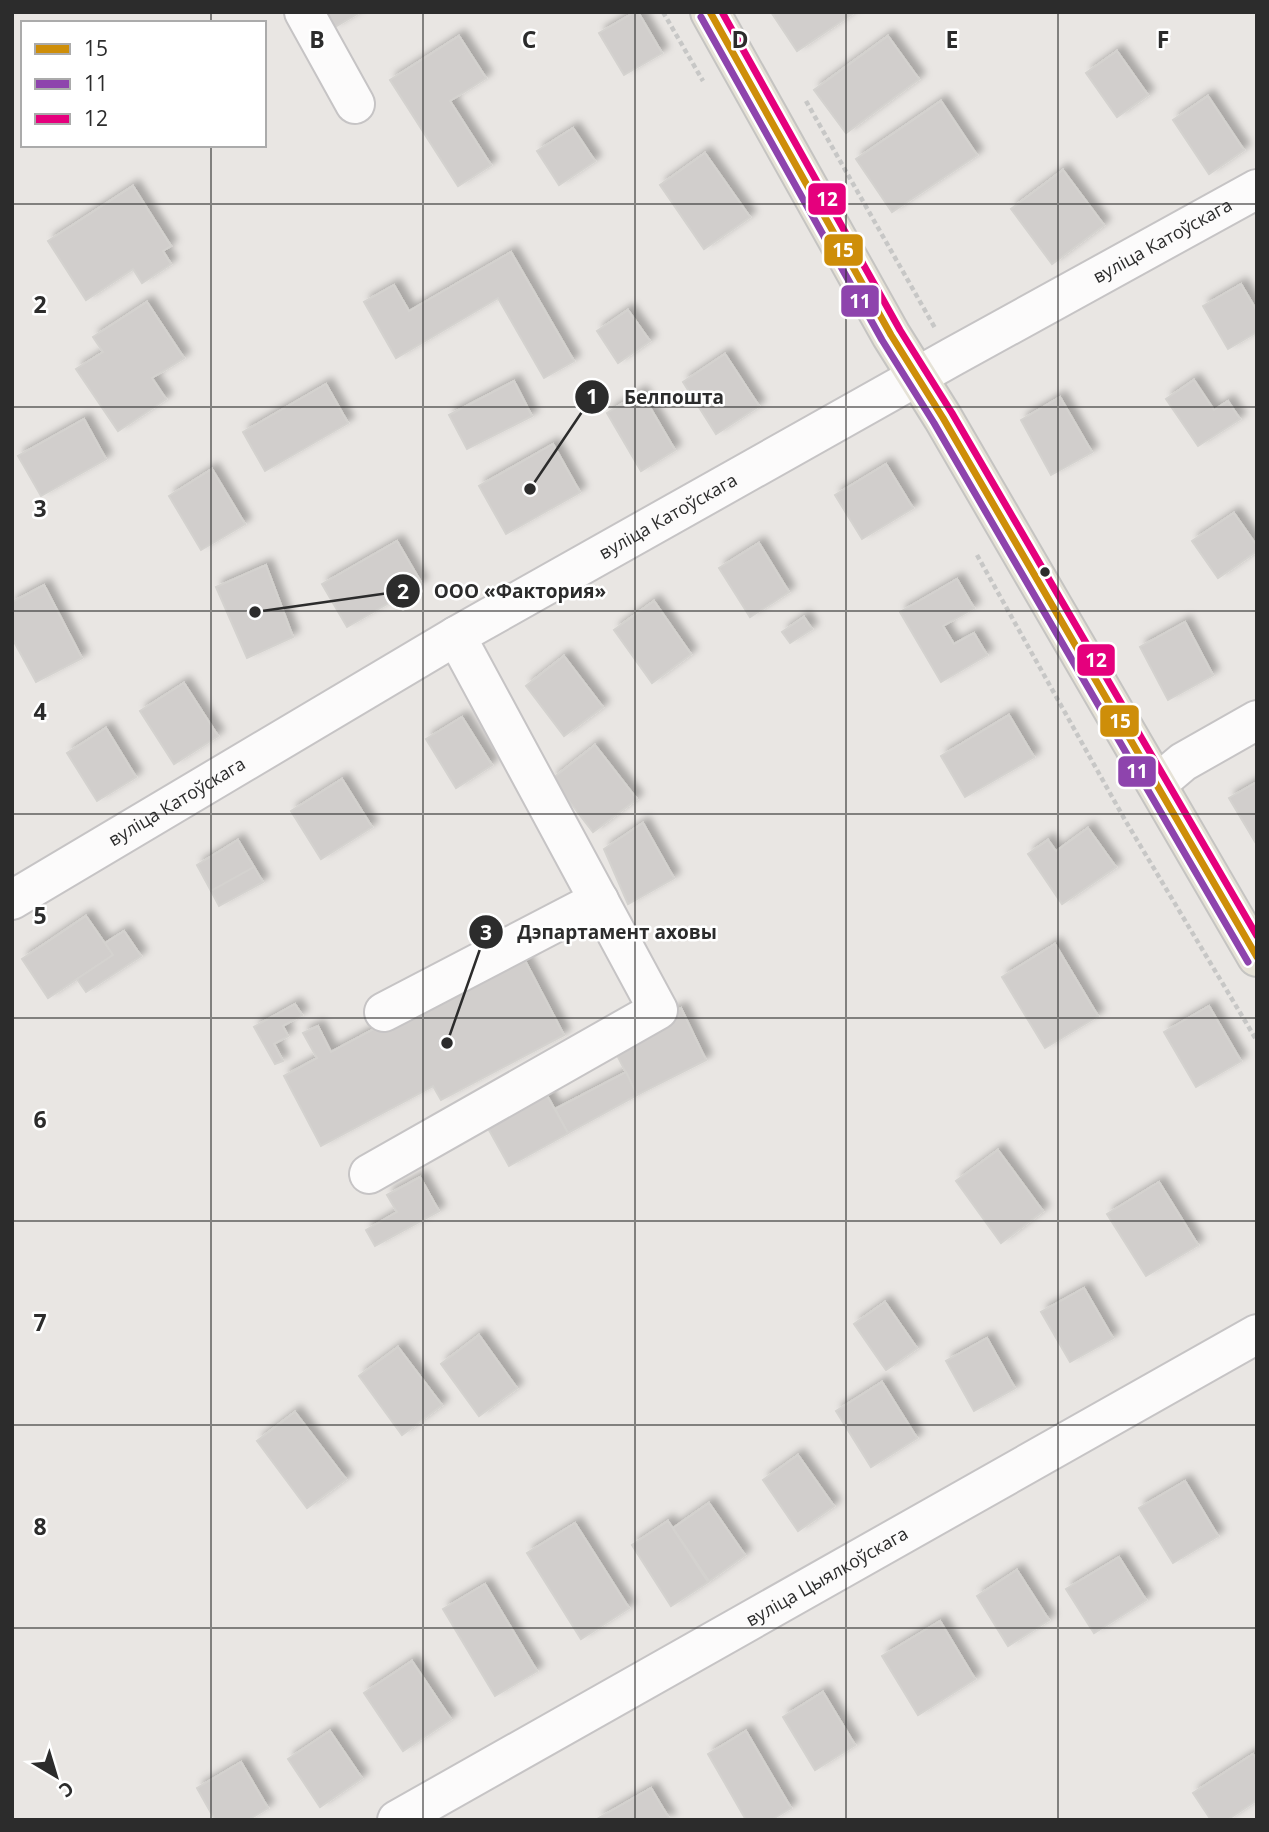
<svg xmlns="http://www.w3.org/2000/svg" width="1269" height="1832" viewBox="0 0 1269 1832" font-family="'Open Sans',sans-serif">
  <defs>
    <filter id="shadow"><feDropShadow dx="6" dy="-6" stdDeviation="3.5" flood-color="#0004"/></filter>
  </defs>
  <rect width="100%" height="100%" fill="#e9e6e3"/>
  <g fill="#d1cecc" stroke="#d4d2cf" stroke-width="2" filter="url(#shadow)">
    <polygon points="324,12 360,12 333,28"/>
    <polygon points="635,12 638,12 662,53 624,75 599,33"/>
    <polygon points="771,12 855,12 797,51"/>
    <polygon points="459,36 486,78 450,101 491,165 458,186 390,80"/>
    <polygon points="888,36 919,79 846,133 814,90"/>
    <polygon points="1117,51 1148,95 1117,117 1086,73"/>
    <polygon points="1208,96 1244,150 1209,174 1173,120"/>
    <polygon points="941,101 977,155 892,212 856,159"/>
    <polygon points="573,128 595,161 559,185 537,151"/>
    <polygon points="705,153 750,217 704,249 660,185"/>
    <polygon points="1063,170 1104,225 1052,264 1011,209"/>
    <polygon points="133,186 171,246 163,251 171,264 142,283 133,269 86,300 48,241"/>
    <polygon points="511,252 574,361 544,378 498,298 396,358 364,302 394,285 409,311"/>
    <polygon points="1241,284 1257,311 1257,332 1228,349 1203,306"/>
    <polygon points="147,302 184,358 152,378 166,399 118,431 76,369 103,352 93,337"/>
    <polygon points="628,310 650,341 618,363 597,331"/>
    <polygon points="725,354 759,406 716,434 683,382"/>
    <polygon points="1194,380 1214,410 1228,401 1240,419 1198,446 1166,399"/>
    <polygon points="514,381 532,416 467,449 449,415"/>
    <polygon points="326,384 348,423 265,471 243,432"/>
    <polygon points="641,392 675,450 641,471 607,413"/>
    <polygon points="1060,397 1092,452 1051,475 1021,420"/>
    <polygon points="84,419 106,459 41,496 18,456"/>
    <polygon points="553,444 580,492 506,534 479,486"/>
    <polygon points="886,464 913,508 862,539 835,495"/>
    <polygon points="212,469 245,524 201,550 169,496"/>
    <polygon points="1234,513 1257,546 1257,551 1218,578 1192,541"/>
    <polygon points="397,541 422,584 347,627 322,584"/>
    <polygon points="759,543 789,592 750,617 719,568"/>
    <polygon points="266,565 293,637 247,658 216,587"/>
    <polygon points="957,579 974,608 943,626 954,644 974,633 987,655 941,682 900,612"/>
    <polygon points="44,585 82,658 36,682 12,638 12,602"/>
    <polygon points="654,601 691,654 652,683 614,630"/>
    <polygon points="804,617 812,629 790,643 782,632"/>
    <polygon points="1185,622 1213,675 1168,700 1140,647"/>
    <polygon points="564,656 603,707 564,736 526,686"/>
    <polygon points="184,683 218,736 174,764 140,711"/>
    <polygon points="1009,715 1034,757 965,797 941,756"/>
    <polygon points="462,717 492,765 456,788 426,739"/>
    <polygon points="106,728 136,777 97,801 67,753"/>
    <polygon points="595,745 637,799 593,832 552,779"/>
    <polygon points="342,779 372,827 321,859 291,811"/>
    <polygon points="1257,782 1257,845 1229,798"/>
    <polygon points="643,823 674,878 628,904 604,849"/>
    <polygon points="1088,828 1116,867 1062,904 1028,854 1048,840 1056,851"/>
    <polygon points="238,840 254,867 211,891 197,865"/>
    <polygon points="254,867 263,882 219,906 211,891"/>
    <polygon points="86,916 113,955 48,998 22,959"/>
    <polygon points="124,931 141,956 86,992 77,979 113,955 105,943"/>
    <polygon points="1055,944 1098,1016 1045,1048 1002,977"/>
    <polygon points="520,951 564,1035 441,1100 433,1086 321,1146 284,1076 317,1058 303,1033 318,1026 331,1052"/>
    <polygon points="295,1004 302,1015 283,1026 288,1036 274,1044 283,1061 275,1064 254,1027"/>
    <polygon points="1209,1006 1241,1061 1196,1087 1164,1032"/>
    <polygon points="681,1008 706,1060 637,1095 611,1043"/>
    <polygon points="626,1072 637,1095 568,1133 555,1109"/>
    <polygon points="544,1090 568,1133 509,1166 485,1123"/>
    <polygon points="998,1150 1043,1211 1001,1243 956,1181"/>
    <polygon points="420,1177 439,1211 375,1246 366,1230 397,1212 387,1195"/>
    <polygon points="1159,1182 1198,1245 1146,1276 1107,1214"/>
    <polygon points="1084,1288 1113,1338 1070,1362 1041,1312"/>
    <polygon points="885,1302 917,1348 886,1370 854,1324"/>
    <polygon points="479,1335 517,1388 479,1416 441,1364"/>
    <polygon points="987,1338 1015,1388 974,1411 946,1361"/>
    <polygon points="398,1347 442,1405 402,1435 359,1376"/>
    <polygon points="882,1382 917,1438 871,1467 836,1411"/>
    <polygon points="295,1412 346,1479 307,1508 257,1441"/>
    <polygon points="798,1455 834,1506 798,1531 763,1480"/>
    <polygon points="1185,1481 1218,1536 1173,1563 1139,1508"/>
    <polygon points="709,1503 745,1555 709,1581 673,1528"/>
    <polygon points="668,1521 708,1582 671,1606 632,1545"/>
    <polygon points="575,1523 629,1608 581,1639 527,1553"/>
    <polygon points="1119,1557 1146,1600 1094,1633 1066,1589"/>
    <polygon points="1017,1570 1049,1620 1008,1646 977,1596"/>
    <polygon points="485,1584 537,1671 495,1696 443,1609"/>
    <polygon points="940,1621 975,1679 918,1715 882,1656"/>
    <polygon points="412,1661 451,1719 403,1751 364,1693"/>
    <polygon points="823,1692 855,1745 815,1770 783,1717"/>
    <polygon points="330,1731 362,1778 320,1807 288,1759"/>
    <polygon points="746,1731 791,1808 771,1820 746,1820 708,1754"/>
    <polygon points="1253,1754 1257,1759 1257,1800 1227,1820 1211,1820 1193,1793"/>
    <polygon points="241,1762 268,1808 248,1820 215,1820 197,1788"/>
    <polygon points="651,1788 670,1820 597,1820 597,1819"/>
  </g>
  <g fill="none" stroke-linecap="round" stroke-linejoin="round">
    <defs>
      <g id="minor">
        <polyline points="304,12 355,104"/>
        <polyline points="1157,784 1183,762 1257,720"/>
        <path id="s1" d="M12,900L456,636L952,357L1257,189"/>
        <polyline points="384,1012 599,900"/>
        <polyline points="369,1174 658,1010 456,636"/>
        <path id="s2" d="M397,1820L1257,1334"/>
      </g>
      <polyline id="major" points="710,12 891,335 943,418 1257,957"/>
    </defs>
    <use href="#minor" stroke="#c6c4c5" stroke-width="42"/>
    <use href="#major" stroke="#c5c4c2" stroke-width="42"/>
    <g stroke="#c7c7c6" stroke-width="4.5" stroke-dasharray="5 3.5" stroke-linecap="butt">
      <polyline points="663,12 703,81"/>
      <polyline points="806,101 935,328"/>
      <polyline points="977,555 1125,820 1257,1041"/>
    </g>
    <use href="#minor" stroke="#fcfbfb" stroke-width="38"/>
    <use href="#major" stroke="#e6e2d6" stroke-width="38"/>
    <defs>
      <polyline id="bus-1" points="710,12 891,335 943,418 1257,957"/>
      <polyline id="bus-2" points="701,17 882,340 934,423 1248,962"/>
      <polyline id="bus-3" points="722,12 900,330 952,413 1257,936"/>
    </defs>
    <use href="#bus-1" stroke="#fff" stroke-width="12"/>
    <use href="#bus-2" stroke="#fff" stroke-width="12"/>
    <use href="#bus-3" stroke="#fff" stroke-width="12"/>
    <use href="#bus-1" stroke="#ce8e09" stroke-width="7"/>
    <use href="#bus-2" stroke="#8e44ad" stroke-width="7"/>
    <use href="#bus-3" stroke="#e5007d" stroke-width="7"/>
  </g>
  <path fill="none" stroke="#2c2c2c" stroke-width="2" stroke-opacity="0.55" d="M211,12V23M423,12V1820M635,12V1820M846,12V1820M1058,12V1820M211,145V1820M12,204H1257M12,407H1257M12,611H1257M12,814H1257M12,1018H1257M12,1221H1257M12,1425H1257M12,1628H1257"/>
  <circle fill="#2c2c2c" stroke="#fff" stroke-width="2.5" cx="1045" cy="572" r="6"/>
  <g text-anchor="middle" stroke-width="5" stroke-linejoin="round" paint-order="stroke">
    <g font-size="18" fill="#2c2c2c" stroke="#fff">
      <text dy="6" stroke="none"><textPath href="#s1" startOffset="1326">вуліца Катоўскага</textPath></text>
      <text dy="6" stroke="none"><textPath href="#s1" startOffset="760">вуліца Катоўскага</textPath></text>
      <text dy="6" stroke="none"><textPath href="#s1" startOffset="192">вуліца Катоўскага</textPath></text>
      <text dy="6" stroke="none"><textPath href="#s2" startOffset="494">вуліца Цыялкоўскага</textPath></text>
    </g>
  </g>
  <g font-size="23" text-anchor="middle" font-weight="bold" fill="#2c2c2c" stroke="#fff" stroke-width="5" stroke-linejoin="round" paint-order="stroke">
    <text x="317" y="48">B</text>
    <text x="529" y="48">C</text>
    <text x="740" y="48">D</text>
    <text x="952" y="48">E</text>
    <text x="1163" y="48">F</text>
    <text x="40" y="313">2</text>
    <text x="40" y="517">3</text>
    <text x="40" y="720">4</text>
    <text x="40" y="924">5</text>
    <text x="40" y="1128">6</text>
    <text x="40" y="1331">7</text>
    <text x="40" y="1535">8</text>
  </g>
  <path fill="none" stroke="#2c2c2c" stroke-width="2.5" d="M530 489L592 397M255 612L403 591M447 1043L486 932"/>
  <g fill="#2c2c2c" stroke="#fff" stroke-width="2.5">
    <circle cx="530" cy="489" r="7"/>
    <circle cx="255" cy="612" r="7"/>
    <circle cx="447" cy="1043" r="7"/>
    <circle cx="592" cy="397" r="18"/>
    <circle cx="403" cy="591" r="18"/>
    <circle cx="486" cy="932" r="18"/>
  </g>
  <g font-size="21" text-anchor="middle" font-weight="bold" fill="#fff">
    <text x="592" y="404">1</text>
    <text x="403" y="599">2</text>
    <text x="486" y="940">3</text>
  </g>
  <g font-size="19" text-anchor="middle" font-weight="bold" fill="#2c2c2c" stroke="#fff" stroke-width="5" stroke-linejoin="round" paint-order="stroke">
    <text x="674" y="404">Белпошта</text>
    <text x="520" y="598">ООО «Фактория»</text>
    <text x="617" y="939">Дэпартамент аховы</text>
  </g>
  <g stroke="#fff" stroke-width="2.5">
    <rect x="807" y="182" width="40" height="34" rx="7" fill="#e5007d"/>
    <rect x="823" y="233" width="41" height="34" rx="7" fill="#ce8e09"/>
    <rect x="840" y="284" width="40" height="34" rx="7" fill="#8e44ad"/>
    <rect x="1076" y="643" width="40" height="34" rx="7" fill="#e5007d"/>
    <rect x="1099" y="704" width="41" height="34" rx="7" fill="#ce8e09"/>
    <rect x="1117" y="755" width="40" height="33" rx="7" fill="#8e44ad"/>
  </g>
  <g font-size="19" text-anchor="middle" font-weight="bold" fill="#fff">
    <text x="827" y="206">12</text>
    <text x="843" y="257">15</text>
    <text x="860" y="308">11</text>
    <text x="1096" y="667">12</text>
    <text x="1120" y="728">15</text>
    <text x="1137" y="778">11</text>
  </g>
  <rect width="1269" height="1832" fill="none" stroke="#2c2c2c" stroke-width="28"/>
  <rect x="21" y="21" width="245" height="126" fill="#ffffff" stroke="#ababab" stroke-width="2"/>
  <rect x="35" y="44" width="35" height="10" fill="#ce8e09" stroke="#ababab" stroke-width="2"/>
  <text x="84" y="56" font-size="21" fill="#2c2c2c">15</text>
  <rect x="35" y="79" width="35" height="10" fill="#8e44ad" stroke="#ababab" stroke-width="2"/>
  <text x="84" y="91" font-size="21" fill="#2c2c2c">11</text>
  <rect x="35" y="114" width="35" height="10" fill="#e5007d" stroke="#ababab" stroke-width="2"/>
  <text x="84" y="126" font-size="21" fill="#2c2c2c">12</text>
  <g transform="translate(56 1776) rotate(142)" stroke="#ffffff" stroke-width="5" paint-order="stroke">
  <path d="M0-5L12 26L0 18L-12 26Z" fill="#2c2c2c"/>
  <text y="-10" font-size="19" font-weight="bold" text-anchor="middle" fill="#2c2c2c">С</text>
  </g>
</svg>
